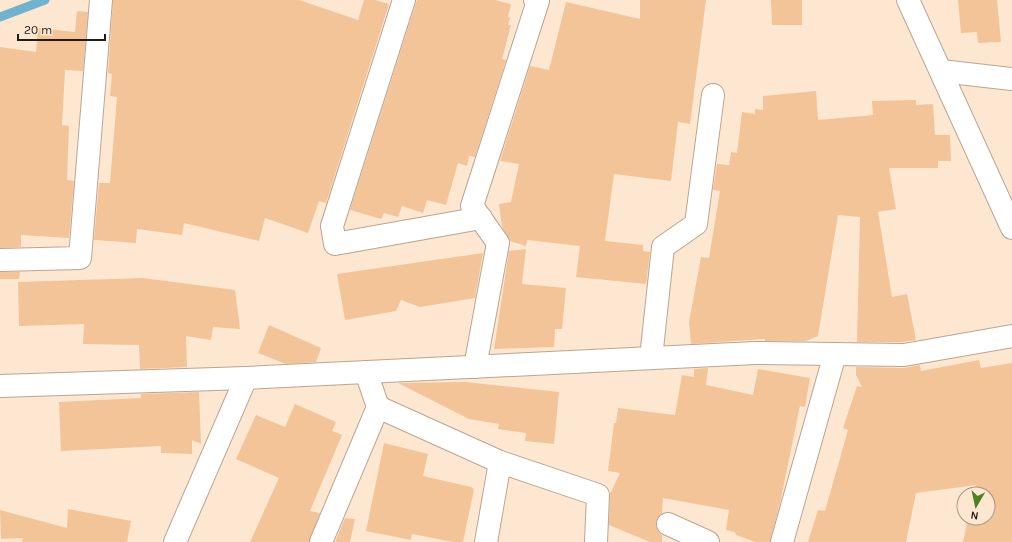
<svg xmlns="http://www.w3.org/2000/svg" width="1012" height="542" viewBox="0 0 1012 542" font-family="Karla,sans-serif">
  <rect width="100%" height="100%" fill="#fee7d1"/>
  <g fill="none" stroke-linecap="round" stroke-linejoin="round">
    <polyline stroke="#70b3cf" stroke-width="9" points="0,17 45,0"/>
  </g>
  <g fill="#f2c497">
    <polygon points="113,0 299,0 358,20 364,0 375,0 389,4 326,203 319,201 308,233 265,218 259,241 184,223 182,235 137,229 136,243 94,240 99,183 110,183 117,97 110,96 112,74 108,73"/>
    <polygon points="417,0 495,0 511,4 508,17 510,18 508,25 511,25 502,59 506,60 475,157 469,156 467,166 458,163 446,205 427,200 423,213 402,206 398,217 384,213 381,219 350,210"/>
    <polygon points="640,0 706,0 690,124 678,122 671,181 614,174 605,241 643,245 643,251 650,252 646,284 576,277 580,246 527,240 526,246 510,241 502,227 499,204 511,202 519,164 500,161 530,66 549,70 566,2 640,19"/>
    <polygon points="771,0 802,0 802,25 772,25"/>
    <polygon points="958,0 997,0 1001,42 978,43 977,32 961,33"/>
    <polygon points="77,11 88,12 83,71 65,70 62,125 69,126 67,180 74,181 69,238 21,235 21,247 0,248 0,47 36,52 38,28 75,32"/>
    <polygon points="816,91 818,120 873,115 872,101 916,100 916,105 933,104 935,135 950,135 951,161 938,161 938,168 889,168 896,209 878,212 892,297 907,294 916,340 903,342 857,342 860,217 838,215 818,336 806,341 765,341 765,339 691,344 689,322 701,257 709,258 720,191 713,190 717,164 729,165 731,152 737,153 742,112 755,114 755,109 763,110 763,96"/>
    <polygon points="526,249 522,284 566,288 562,329 555,329 554,347 494,349 509,251"/>
    <polygon points="483,253 475,298 420,307 401,300 396,311 345,320 337,274"/>
    <polygon points="0,272 20,272 19,279 0,279"/>
    <polygon points="143,278 235,290 240,329 213,327 211,340 186,336 187,367 140,369 139,345 83,344 84,324 19,326 18,282"/>
    <polygon points="269,325 321,348 316,362 286,364 258,353"/>
    <polygon points="979,360 981,368 1012,363 1012,542 963,542 968,518 988,518 988,494 974,494 976,485 916,493 906,542 808,542 818,510 825,511 848,430 843,428 857,386 862,387 856,375 856,367 904,368 920,365 921,371"/>
    <polygon points="708,368 706,385 753,395 758,369 810,378 805,407 800,406 780,503 770,542 755,542 736,535 735,532 726,530 729,510 663,498 662,513 657,519 656,525 658,531 662,535 662,542 650,542 609,525 610,494 620,473 608,471 614,423 616,423 618,408 675,415 682,375 694,377 694,369"/>
    <polygon points="465,382 559,392 554,444 525,441 526,433 498,429 499,424 469,419 398,383"/>
    <polygon points="199,392 201,444 192,440 192,454 161,453 161,446 61,451 59,402 141,398 141,394"/>
    <polygon points="295,404 336,422 332,431 342,435 310,511 320,513 309,542 250,542 279,478 236,459 256,415 285,427"/>
    <polygon points="384,443 428,454 423,476 471,487 474,489 463,542 453,542 412,534 411,540 366,531"/>
    <polygon points="68,509 131,521 127,542 22,542 23,538 1,539 0,510 67,528"/>
    <polygon points="345,518 355,519 350,542 335,542"/>
  </g>
  <g fill="none" stroke-linecap="round" stroke-linejoin="round">
    <defs>
      <g id="street">
        <polyline points="404,0 332,226 335,244 481,218"/>
        <polyline points="908,0 1012,228"/>
        <polyline points="941,71 1012,79"/>
        <polyline points="0,260 80,258 101,0"/>
        <polyline points="651,358 663,247 696,224 713,95"/>
        <polyline points="475,367 498,243 472,206 538,1 535,0"/>
        <polyline points="366,372 378,407 500,462 598,495 596,542"/>
        <polyline points="0,386 246,378 755,353 904,355 1012,336"/>
        <polyline points="668,524 708,542"/>
        <polyline points="175,542 246,378"/>
        <polyline points="321,542 378,407"/>
        <polyline points="486,542 500,462"/>
        <polyline points="782,542 835,354"/>
      </g>
    </defs>
    <use href="#street" stroke="#bba590" stroke-width="24"/>
    <use href="#street" stroke="#fff" stroke-width="22"/>
  </g>
  <g transform="translate(976 506) rotate(189)"><circle r="19" fill="#fee7d1" stroke="#a79685"/>
  <path d="M0-3L7 15L0 10L-7 15Z" fill="#4a831f"/>
  <text y="-6" font-size="11" font-weight="bold" text-anchor="middle" fill="#241c14">N</text>
  </g>
  <path d="M18 34v6h87v-6" fill="none" stroke="#241c14" stroke-width="2"/>
  <text x="24" y="34" font-size="12" fill="#241c14" stroke="#fee7d1" stroke-width="3" paint-order="stroke">20 m</text>
</svg>
